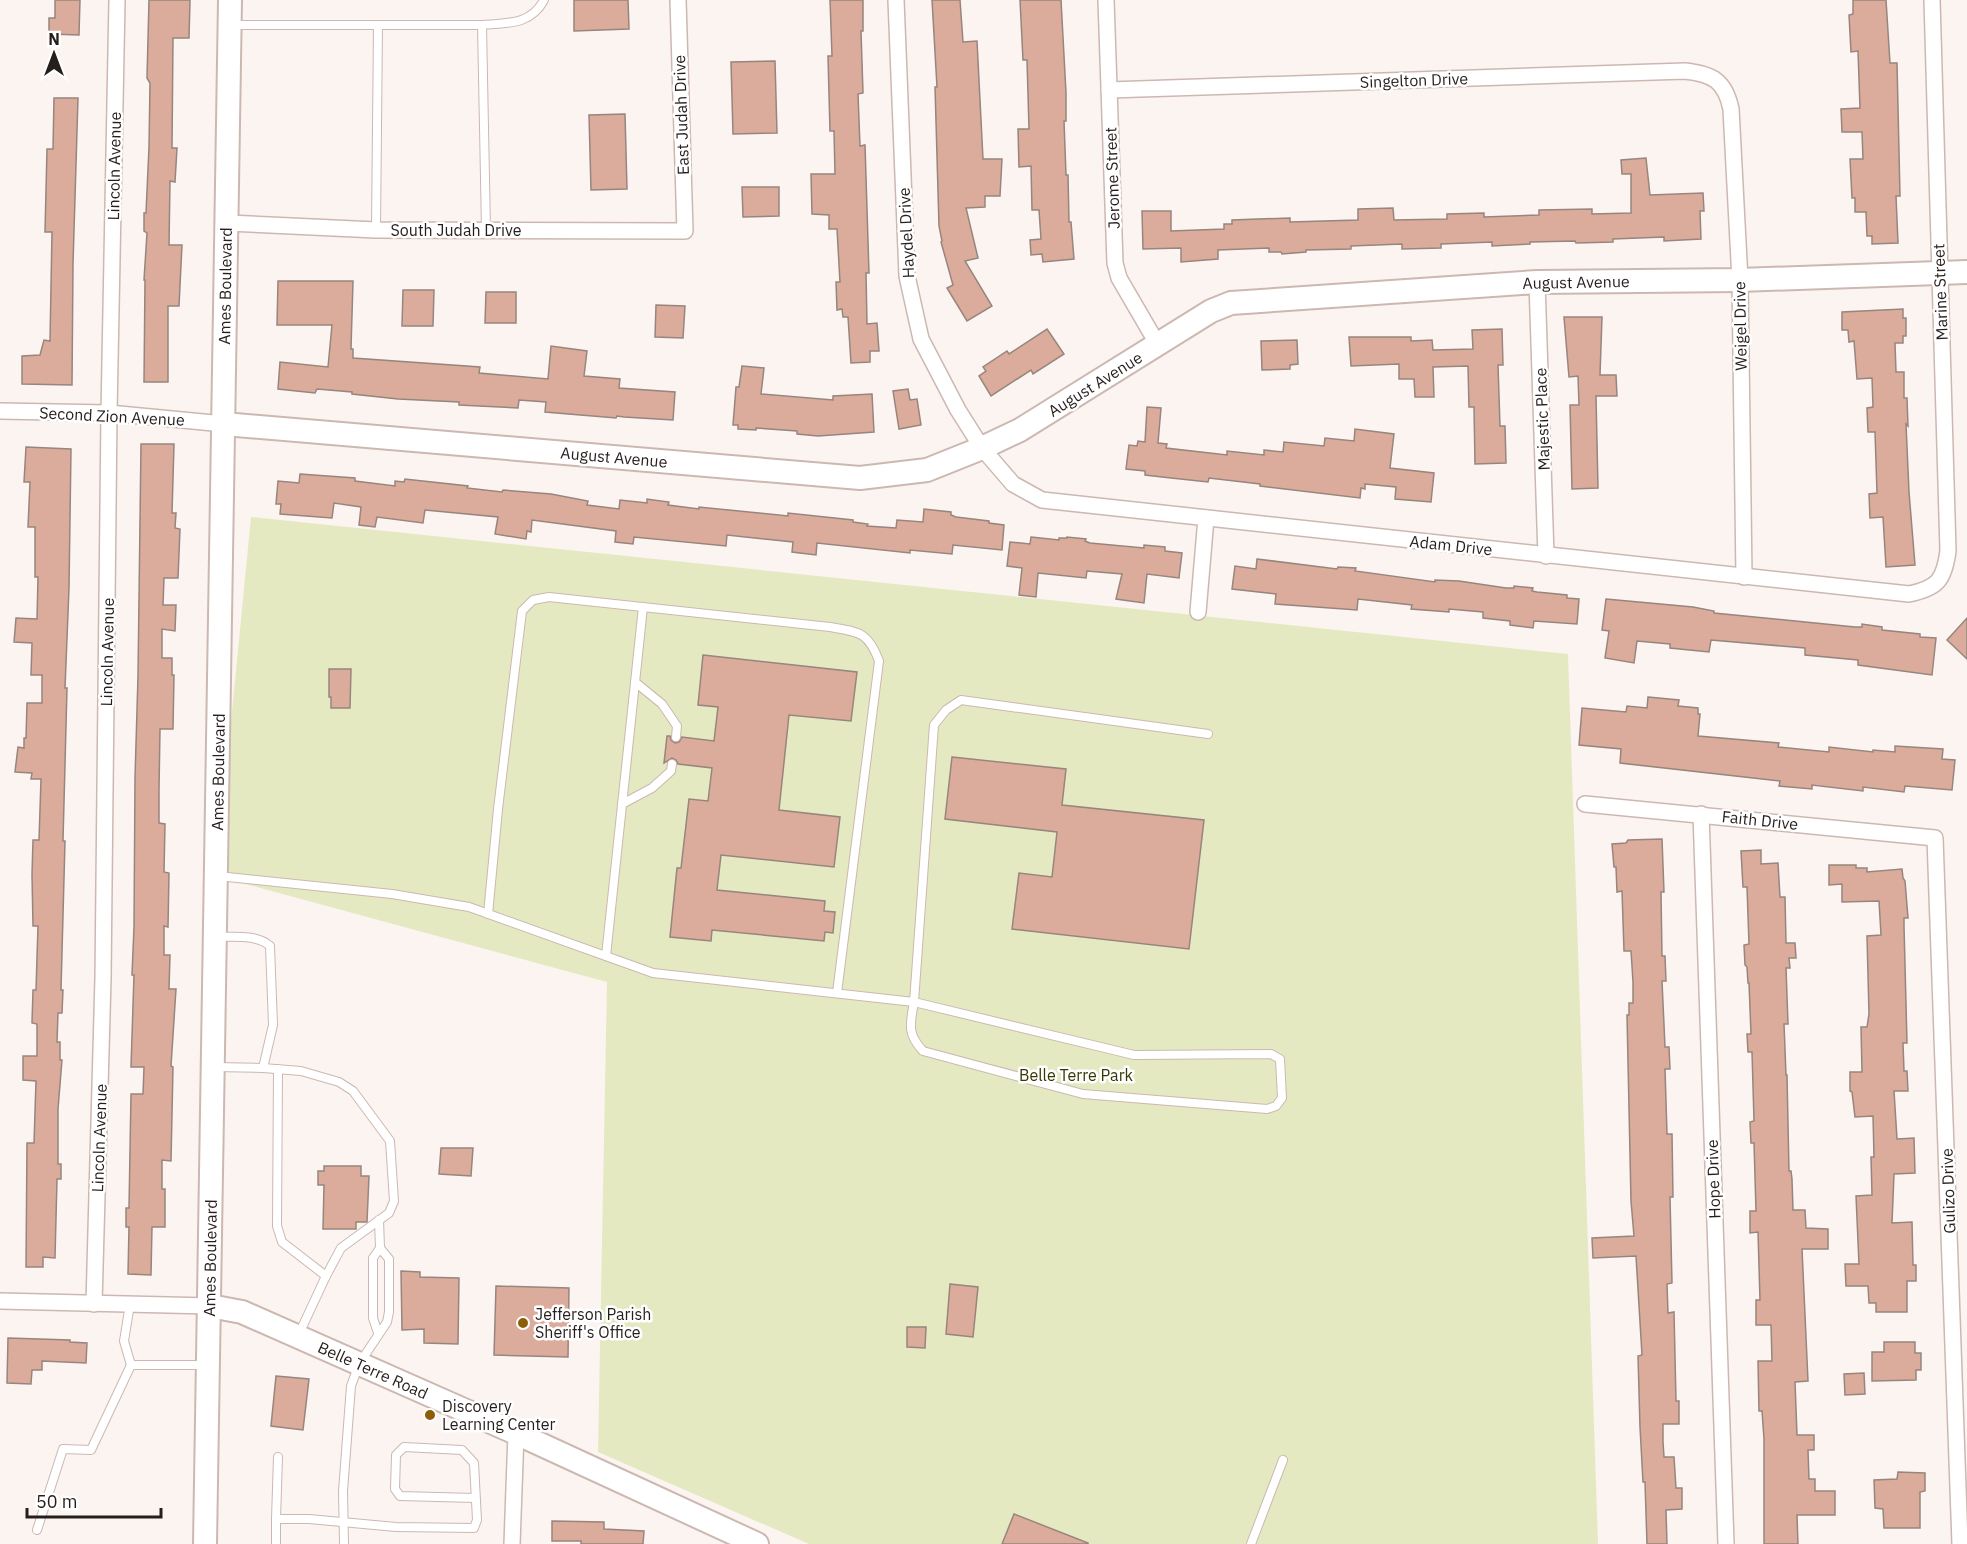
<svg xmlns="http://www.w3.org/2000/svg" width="1967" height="1544" viewBox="0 0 1967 1544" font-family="'IBM Plex Sans',sans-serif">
  <rect width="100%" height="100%" fill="#fcf4f1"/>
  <polygon fill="#e4e9c1" points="251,517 1568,654 1598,1544 809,1544 598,1452 607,982 216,876"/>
  <g fill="#dbac9b" stroke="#97857e" stroke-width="1.5">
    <polygon points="55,0 80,0 79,35 49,34 49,18 55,18"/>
    <polygon points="149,0 190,0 189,38 173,38 172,148 177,148 175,182 170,181 169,245 182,245 179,306 168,306 168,382 144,382 145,280 144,280 147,233 144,231 144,213 146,213 149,147 150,83 147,78"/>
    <polygon points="574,0 628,0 629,29 574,31"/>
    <polygon points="830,0 863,0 863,31 861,31 863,93 858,94 860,146 865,145 869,273 866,273 867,324 877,323 879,351 870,351 870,362 851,363 848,317 843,317 842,309 837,310 836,282 840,282 837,229 829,229 829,215 812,214 811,174 835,174 834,131 830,131 828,56 832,56"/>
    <polygon points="932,0 960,0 963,42 977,41 983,159 1002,159 1000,196 985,196 985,207 966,208 978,258 965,261 992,306 967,321 947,288 953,285 941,242 942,241 939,226 935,87 937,87"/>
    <polygon points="1020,0 1061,0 1066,93 1066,121 1064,121 1066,175 1068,175 1069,222 1071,222 1074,259 1043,262 1042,254 1031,255 1030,240 1041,239 1039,210 1032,210 1031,166 1019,167 1018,129 1029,129 1027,60 1023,60"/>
    <polygon points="1853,0 1886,0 1890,63 1897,63 1900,196 1896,196 1898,243 1872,244 1872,236 1867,236 1866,212 1855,212 1855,198 1852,198 1850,159 1863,159 1862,132 1842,132 1841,109 1860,108 1858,51 1851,52 1849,15 1853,14"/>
    <polygon points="775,61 777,133 733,134 731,62"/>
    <polygon points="54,98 78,98 73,264 72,385 22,384 22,356 40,355 44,340 50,341 52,232 45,232 47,149 53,149"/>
    <polygon points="625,114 627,189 591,190 589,115"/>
    <polygon points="1646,158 1650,195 1703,193 1704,211 1700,211 1701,239 1664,241 1664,237 1613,239 1613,242 1576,243 1575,241 1530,242 1530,244 1492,246 1492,242 1441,244 1441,248 1402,249 1402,244 1351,246 1351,249 1306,250 1306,252 1282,254 1281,252 1269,252 1269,248 1218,250 1218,259 1181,262 1181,248 1143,249 1142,211 1171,211 1171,231 1224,229 1224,224 1232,224 1232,220 1290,218 1290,222 1358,220 1358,209 1393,208 1394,220 1447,219 1447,214 1484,213 1484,217 1539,215 1539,210 1592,209 1592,214 1631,213 1631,174 1622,174 1621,160"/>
    <polygon points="742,187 779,187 779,216 743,217"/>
    <polygon points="278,281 353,281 351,349 353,349 353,358 480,367 479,373 548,379 551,346 587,351 584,376 620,379 619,388 675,392 673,420 624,417 617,416 616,418 545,412 546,402 519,400 518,408 459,405 459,402 398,399 352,394 352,392 317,389 315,393 278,389 280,362 328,367 332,325 277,325"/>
    <polygon points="403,290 434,290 433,326 402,326"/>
    <polygon points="486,292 516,292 516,323 485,323"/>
    <polygon points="656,305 685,306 683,338 655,337"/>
    <polygon points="1903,309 1903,318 1906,318 1906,336 1903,336 1903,343 1895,343 1896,372 1904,372 1904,398 1907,398 1908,426 1906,424 1909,492 1915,565 1886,567 1883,517 1870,518 1869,494 1877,493 1875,432 1868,432 1867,408 1873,407 1872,378 1857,379 1854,341 1849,342 1848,330 1842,330 1842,312"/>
    <polygon points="1564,317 1602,317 1600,375 1616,375 1617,396 1596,396 1598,488 1572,489 1570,405 1579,405 1578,376 1569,377"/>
    <polygon points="1047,329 1064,354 1033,374 1031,370 991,396 979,376 986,371 983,367 1007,351 1009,354"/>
    <polygon points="1502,329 1503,365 1498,365 1500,426 1505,426 1506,463 1475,464 1474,407 1469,407 1468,366 1433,367 1434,397 1415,397 1414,379 1399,379 1399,364 1351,366 1349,337 1411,337 1411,341 1432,340 1433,350 1473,349 1472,330"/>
    <polygon points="1297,340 1298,364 1290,365 1290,369 1262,370 1261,341"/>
    <polygon points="742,366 764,368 761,394 833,400 833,396 872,394 874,432 818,436 797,434 797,431 756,428 756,430 738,429 738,425 733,425 736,387 739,387"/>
    <polygon points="908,389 910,400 917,399 921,425 899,429 893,391"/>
    <polygon points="1147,407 1161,408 1158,443 1167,444 1166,448 1227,455 1227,451 1264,455 1264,450 1283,452 1284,442 1324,446 1325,438 1354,441 1355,429 1394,434 1390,468 1434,473 1431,502 1395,499 1396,487 1365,484 1365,489 1361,488 1360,498 1260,486 1260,484 1209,478 1208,482 1171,478 1145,475 1145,471 1126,469 1129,445 1137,446 1138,441 1145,442"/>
    <polygon points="141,444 174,444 172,513 176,513 175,528 180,529 178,578 164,578 163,605 176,605 175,631 162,629 162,658 172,658 172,675 174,675 173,729 160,729 159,790 159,823 165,824 164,872 169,873 168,927 164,926 164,955 170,955 169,989 176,989 171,1066 173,1067 171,1161 162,1160 162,1189 165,1189 165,1227 152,1227 151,1275 128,1274 129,1227 126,1227 126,1208 129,1208 131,1094 143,1094 144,1067 131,1067 134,975 132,975 134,927 135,778 138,676"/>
    <polygon points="26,447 71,449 69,588 65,688 67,688 63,841 65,841 61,990 63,990 62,1013 58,1013 57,1042 60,1042 60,1060 62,1060 58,1109 58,1164 61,1164 61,1179 57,1179 55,1258 43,1257 43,1267 26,1267 27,1143 34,1143 36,1081 23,1080 23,1056 37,1056 37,1024 32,1023 33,990 36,990 38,926 33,926 32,875 33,840 39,840 41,779 31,779 32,773 15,772 18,747 24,748 24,738 26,738 27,703 42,703 42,675 31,675 32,643 14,642 16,618 37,619 38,577 35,577 35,527 28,527 30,482 24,482"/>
    <polygon points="300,474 355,478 355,481 395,486 395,481 404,482 405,479 468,486 467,488 502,492 503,490 551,494 588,501 587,505 619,509 620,500 647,503 647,499 669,502 668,505 699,509 699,507 788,516 788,513 853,520 853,522 868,524 867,526 896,528 897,520 923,522 924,509 951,512 951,515 956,517 989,521 989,523 1004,525 1002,550 953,545 952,554 910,550 910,553 817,543 816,555 792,552 793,542 727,535 726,546 634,537 633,544 615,542 616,531 532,520 531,532 527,531 526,539 495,534 498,517 425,510 423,523 377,517 375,527 359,525 361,507 334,503 332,518 280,514 281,504 276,504 278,481 299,483"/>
    <polygon points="1031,537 1059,540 1059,538 1067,538 1067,537 1086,539 1085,541 1090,543 1144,548 1144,545 1165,547 1165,551 1182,553 1179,578 1147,574 1144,603 1116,599 1122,574 1087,571 1086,578 1038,573 1036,597 1019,595 1022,568 1007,566 1010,542 1030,544"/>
    <polygon points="1257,559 1337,569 1338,567 1356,568 1355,571 1435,582 1435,580 1459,581 1506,588 1514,588 1514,586 1533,588 1532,591 1537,592 1567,595 1567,598 1579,599 1577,624 1534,621 1533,628 1510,625 1510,621 1483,618 1483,612 1449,609 1449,612 1411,609 1412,605 1358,599 1357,610 1275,604 1276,594 1232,589 1235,566 1256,569"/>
    <polygon points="1606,599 1693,607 1714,611 1714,613 1855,627 1862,627 1862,624 1882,627 1882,630 1920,634 1920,637 1936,638 1932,675 1858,665 1858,660 1805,655 1805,648 1711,640 1709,652 1670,648 1670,644 1637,641 1634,663 1605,658 1609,631 1602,630"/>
    <polygon points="1967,618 1967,659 1947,640"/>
    <polygon points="703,655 857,672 851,721 789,715 779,810 840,817 834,867 721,855 717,890 825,901 824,911 835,912 833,933 825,932 824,941 712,930 711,941 670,937 677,868 681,868 689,799 708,801 712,768 678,764 676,760 672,758 664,763 667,736 670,736 671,740 675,743 679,742 682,737 714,741 718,707 698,705"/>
    <polygon points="329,669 351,669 350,708 331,708 331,697 329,697"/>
    <polygon points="1648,697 1679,700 1678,706 1698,708 1698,714 1700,714 1698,736 1779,743 1778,747 1829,752 1829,747 1873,752 1873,750 1895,752 1895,746 1943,749 1942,759 1955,760 1952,790 1905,786 1904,792 1863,787 1863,791 1812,785 1812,789 1779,786 1780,781 1620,763 1621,749 1579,745 1582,708 1626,712 1627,706 1647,708"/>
    <polygon points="952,757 1066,769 1062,805 1204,820 1189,949 1012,929 1019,873 1052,877 1057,832 945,819"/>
    <polygon points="1662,839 1664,892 1661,892 1662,956 1665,956 1666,981 1662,981 1665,1047 1669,1047 1670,1069 1665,1069 1667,1134 1672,1134 1673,1197 1670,1197 1672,1283 1667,1284 1668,1313 1674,1312 1676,1401 1679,1401 1679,1424 1663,1424 1663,1442 1664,1457 1674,1457 1676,1488 1682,1488 1682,1509 1666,1510 1667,1544 1647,1544 1645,1482 1643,1482 1640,1427 1638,1356 1642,1355 1636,1256 1593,1258 1592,1238 1634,1236 1631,1201 1627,1015 1629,1015 1629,1003 1633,1003 1633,982 1631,951 1624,951 1622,891 1617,892 1616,867 1614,867 1612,844 1626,843 1628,840"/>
    <polygon points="1761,850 1761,864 1778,863 1780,897 1785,897 1786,943 1795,943 1796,958 1789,958 1790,968 1786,968 1788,1024 1784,1024 1786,1075 1787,1075 1789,1171 1791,1171 1792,1179 1793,1210 1805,1210 1806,1228 1828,1229 1828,1249 1802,1249 1808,1381 1795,1382 1797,1435 1814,1435 1814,1450 1808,1450 1809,1479 1815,1479 1815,1491 1835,1491 1835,1515 1797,1515 1798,1544 1764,1544 1764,1439 1762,1411 1759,1411 1758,1361 1772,1361 1771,1325 1756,1325 1756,1300 1760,1300 1758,1232 1750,1233 1750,1211 1756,1211 1754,1143 1751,1143 1750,1122 1754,1121 1752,1052 1748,1052 1747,1034 1751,1034 1749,983 1748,983 1747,967 1745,965 1744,945 1749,944 1747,887 1743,887 1741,851"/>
    <polygon points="1829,865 1856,865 1856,868 1867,868 1867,872 1902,869 1903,878 1905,881 1908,918 1904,918 1904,926 1907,1043 1903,1043 1904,1071 1907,1071 1908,1091 1894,1091 1897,1139 1914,1138 1915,1173 1894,1174 1892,1223 1912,1222 1913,1265 1916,1265 1916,1281 1907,1281 1907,1312 1876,1312 1876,1303 1869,1303 1868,1286 1846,1286 1845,1264 1859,1264 1856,1196 1872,1195 1871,1157 1874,1157 1873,1116 1855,1117 1852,1092 1850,1091 1850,1072 1862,1072 1861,1027 1867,1027 1869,1014 1867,936 1881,935 1879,901 1842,902 1842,884 1829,885"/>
    <polygon points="441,1148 473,1148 471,1176 439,1174"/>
    <polygon points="324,1166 361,1166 361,1176 369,1176 367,1222 356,1222 356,1229 323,1229 324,1185 318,1185 318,1171 324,1171"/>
    <polygon points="401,1271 420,1272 420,1277 459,1278 458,1344 424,1343 424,1329 402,1330"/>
    <polygon points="950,1284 978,1287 973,1337 946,1334"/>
    <polygon points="496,1286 569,1288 568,1357 494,1355"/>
    <polygon points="907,1327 926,1327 925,1348 907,1347"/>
    <polygon points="8,1338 70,1340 70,1342 87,1343 86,1363 42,1361 42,1370 32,1370 31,1384 7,1383"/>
    <polygon points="1884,1342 1915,1342 1915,1353 1921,1353 1921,1370 1916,1370 1916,1380 1872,1381 1872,1352 1884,1352"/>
    <polygon points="1864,1373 1865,1394 1845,1395 1844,1374"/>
    <polygon points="276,1376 309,1379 303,1430 271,1426"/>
    <polygon points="1898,1472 1925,1473 1925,1491 1920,1492 1920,1528 1884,1528 1883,1509 1875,1508 1874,1480 1897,1479"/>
    <polygon points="1014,1514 1088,1543 1088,1544 1002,1544"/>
    <polygon points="552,1521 604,1522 604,1529 644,1531 643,1544 581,1544 581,1541 552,1541"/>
  </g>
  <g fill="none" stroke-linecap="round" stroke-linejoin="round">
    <defs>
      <g id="lane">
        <path d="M231,25H482C507,23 531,25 544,0"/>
        <polyline points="482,25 486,230"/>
        <polyline points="376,230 378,25"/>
        <polyline points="635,682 662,704 677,726 676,737"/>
        <polyline points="622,804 652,788 671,771 672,764"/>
        <path d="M218,876L392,894L469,907L653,973L914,1002L1134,1055L1271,1054L1280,1059L1282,1098L1276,1106L1267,1109L1083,1094L923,1051C907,1034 910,1024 914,1002L934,725L946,710L961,700L1208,734"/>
        <path d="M488,914L498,809L522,611L533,600L549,597L830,627C858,632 868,631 879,661L837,993"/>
        <polyline points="606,956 643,607"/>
        <path d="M214,1067L263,1068L273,1025L270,946C257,934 233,937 216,937"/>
        <polyline points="263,1068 301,1071 339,1082 353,1091 390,1141 394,1201 389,1213 341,1248 326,1276"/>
        <polyline points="278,1069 277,1226 282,1242 326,1276 298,1336"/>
        <polyline points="379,1220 380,1248"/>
        <polyline points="130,1304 124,1341 131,1365 205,1365"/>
        <polyline points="276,1519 278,1457"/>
        <polyline points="37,1530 63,1449 91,1450 131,1365"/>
        <polyline points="276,1544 276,1519 309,1519 396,1527 474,1528 477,1520 474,1463 462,1450 404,1447 396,1455 395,1489 400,1496 475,1498"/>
        <polyline points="344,1544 343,1491 351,1386 359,1364 387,1322 389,1312 389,1259 380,1248 373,1258 373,1318 378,1333"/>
        <polyline points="1251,1544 1283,1460"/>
      </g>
      <g id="street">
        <path d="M896,0L907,276L921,339L958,410L982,448L1013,484L1042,500L1909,594C1938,588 1944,580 1948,551L1932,0"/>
        <polyline points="1106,0 1115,263 1119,278 1158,345"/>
        <path d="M1109,90L1685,71C1713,74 1725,81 1731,109L1740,280L1744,577"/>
        <polyline points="227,223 376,230 685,231 678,0"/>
        <polyline points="1537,282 1546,556"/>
        <polyline points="0,411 109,413 224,424"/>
        <polyline points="1198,612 1206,518"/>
        <polyline points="1585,804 1935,838 1960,1544"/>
        <polyline points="1701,814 1726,1544"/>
        <polyline points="0,1301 210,1306"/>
        <polyline points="94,1304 103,978 109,413 117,0"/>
        <polyline points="512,1544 516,1433"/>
      </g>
      <g id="secondary">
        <polyline points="224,424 860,478 927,470 982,448 1020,430 1211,311 1231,303 1537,282 1740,280 1967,272"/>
        <polyline points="210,1306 242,1312 516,1433 757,1544"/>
        <polyline points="205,1544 230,0"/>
      </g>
    </defs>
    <use href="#lane" stroke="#ccb8b1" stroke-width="10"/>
    <use href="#street" stroke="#ccb8b1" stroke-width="18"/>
    <use href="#secondary" stroke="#ccb8b1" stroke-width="26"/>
    <use href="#lane" stroke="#fff" stroke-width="8"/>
    <use href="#street" stroke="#fff" stroke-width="15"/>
    <use href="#secondary" stroke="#fff" stroke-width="22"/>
  </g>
  <g fill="#8d5d07" stroke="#fff" stroke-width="2">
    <circle cx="523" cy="1323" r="6"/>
    <circle cx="430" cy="1415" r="6"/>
  </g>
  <g text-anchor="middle" stroke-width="5" stroke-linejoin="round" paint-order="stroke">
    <g font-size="16" fill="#261e1c" stroke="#fff">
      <text transform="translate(1414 80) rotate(-2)" y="6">Singelton Drive</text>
      <text transform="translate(681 115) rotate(-92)" y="6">East Judah Drive</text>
      <text transform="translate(114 166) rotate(-89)" y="6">Lincoln Avenue</text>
      <text transform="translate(1112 178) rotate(-92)" y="6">Jerome Street</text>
      <text x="456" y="236">South Judah Drive</text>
      <text transform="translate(906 233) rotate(-93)" y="6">Haydel Drive</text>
      <text transform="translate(1576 282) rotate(-1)" y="6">August Avenue</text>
      <text transform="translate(225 286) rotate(-89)" y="6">Ames Boulevard</text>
      <text transform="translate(1940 292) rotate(-92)" y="6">Marine Street</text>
      <text transform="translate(1740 326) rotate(-91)" y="6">Weigel Drive</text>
      <text transform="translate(1095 384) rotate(-32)" y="6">August Avenue</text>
      <text transform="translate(112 416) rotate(3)" y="6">Second Zion Avenue</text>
      <text transform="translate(1542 419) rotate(-92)" y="6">Majestic Place</text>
      <text transform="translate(614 457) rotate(5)" y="6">August Avenue</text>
      <text transform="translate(1451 545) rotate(6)" y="6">Adam Drive</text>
      <text transform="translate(107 652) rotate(-89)" y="6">Lincoln Avenue</text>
      <text transform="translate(218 772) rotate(-89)" y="6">Ames Boulevard</text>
      <text transform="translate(1760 820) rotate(6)" y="6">Faith Drive</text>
      <text transform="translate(99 1138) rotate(-88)" y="6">Lincoln Avenue</text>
      <text transform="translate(1713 1179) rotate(-92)" y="6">Hope Drive</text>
      <text transform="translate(1948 1191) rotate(-92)" y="6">Gulizo Drive</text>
      <text transform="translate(210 1258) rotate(-89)" y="6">Ames Boulevard</text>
      <text transform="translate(373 1370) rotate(24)" y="6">Belle Terre Road</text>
    </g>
    <g font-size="16" fill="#353802" stroke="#fff">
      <text x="1076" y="1081">Belle Terre Park</text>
    </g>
    <g font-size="16" fill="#261e1c" stroke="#fff" text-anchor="start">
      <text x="535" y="1320">Jefferson Parish<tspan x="535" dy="18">Sheriff's Office</tspan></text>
      <text x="442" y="1412">Discovery<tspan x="442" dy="18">Learning Center</tspan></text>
    </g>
  </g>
  <g transform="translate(54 54)" stroke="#ffffff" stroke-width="4.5" paint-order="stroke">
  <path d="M0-4.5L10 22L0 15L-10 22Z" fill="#261e1c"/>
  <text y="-9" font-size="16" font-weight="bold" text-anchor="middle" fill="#261e1c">N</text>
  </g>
  <path d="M27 1508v9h134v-9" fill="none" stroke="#261e1c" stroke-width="3"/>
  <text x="36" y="1508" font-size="18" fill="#261e1c" stroke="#ffffff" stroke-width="4.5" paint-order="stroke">50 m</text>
</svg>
